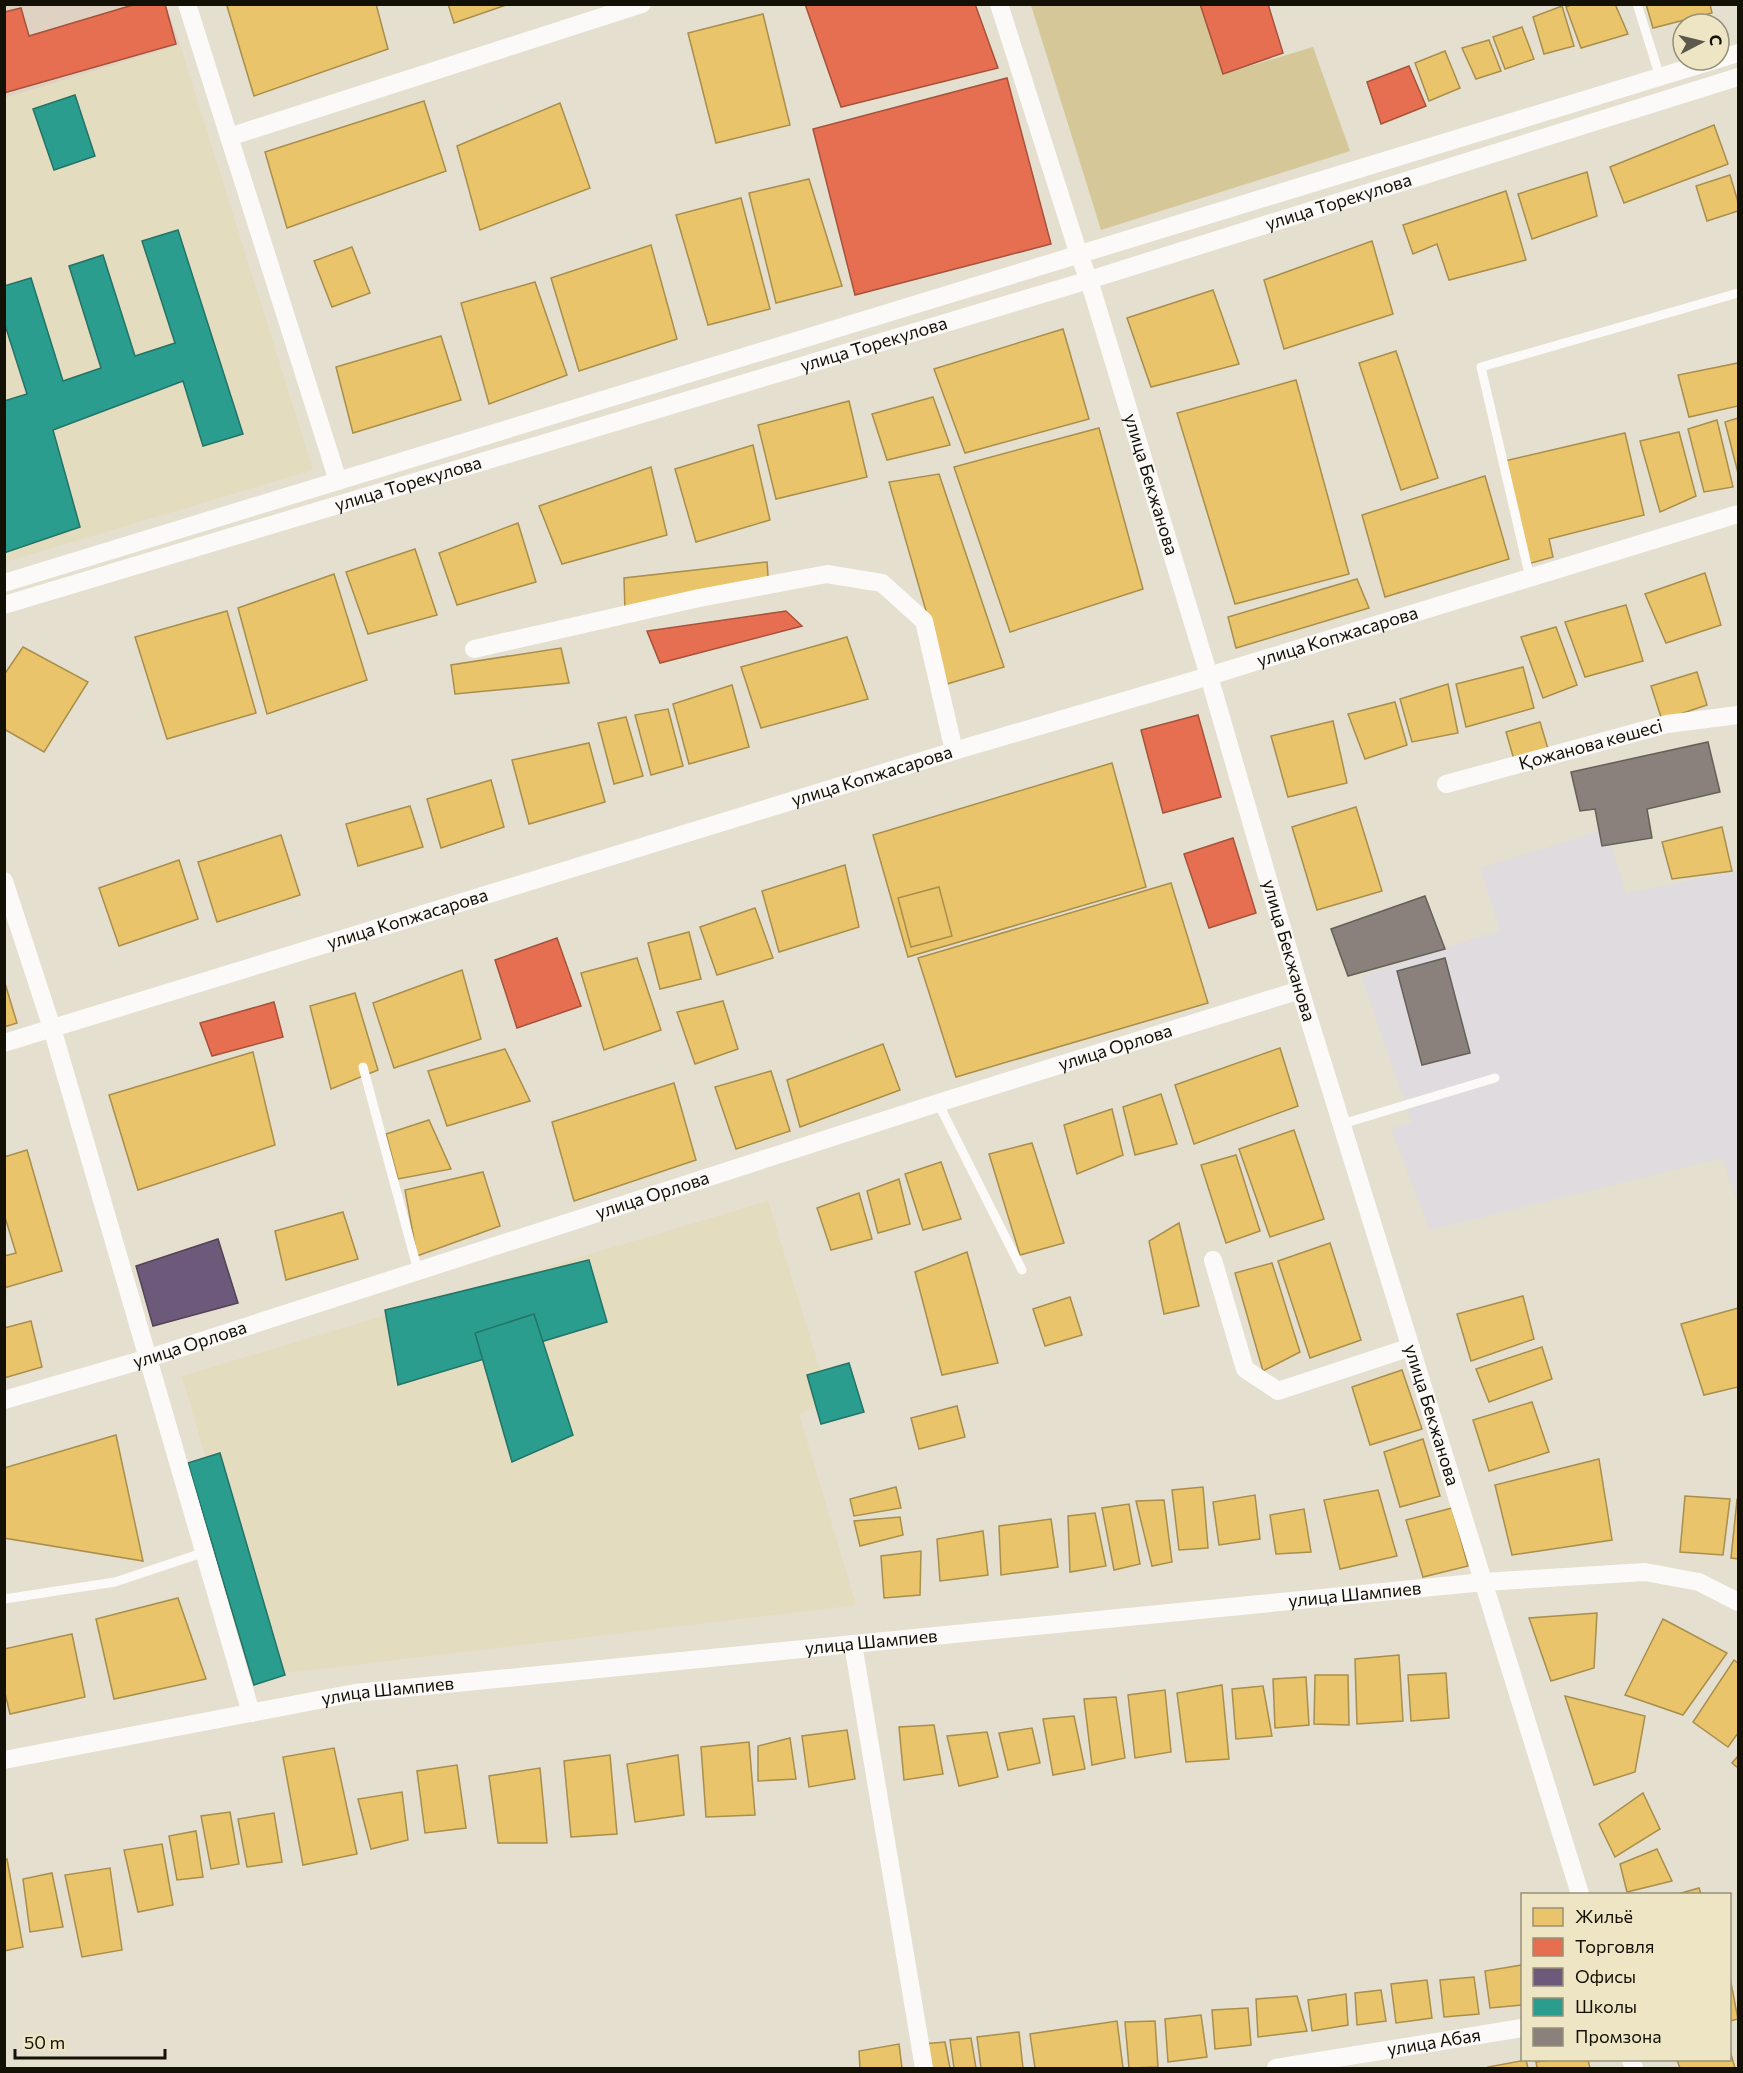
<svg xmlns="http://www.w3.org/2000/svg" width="1743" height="2073" viewBox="0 0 1743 2073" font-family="Commissioner,sans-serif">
  <rect width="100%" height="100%" fill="#e4dfce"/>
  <polygon fill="#dfd2c3" points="5,5 166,5 180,45 5,98"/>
  <polygon fill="#e0dbdf" points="1606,829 1626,893 1738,871 1738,1203 1722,1158 1430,1230 1391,1129 1412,1122 1361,976 1500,930 1480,868"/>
  <g fill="#e4dcbe">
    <polygon points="180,45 313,470 5,562 5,98"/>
    <polygon points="768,1201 830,1402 799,1414 856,1605 269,1675 182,1376"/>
  </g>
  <polygon fill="#d5c797" points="1031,5 1200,5 1223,74 1313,47 1350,151 1101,230"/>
  <g fill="#e9c46a" stroke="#a98e4c" stroke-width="1.5">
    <polygon points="230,4 376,4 388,49 254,96 227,6"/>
    <polygon points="448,4 509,4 454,23"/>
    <polygon points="1573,4 1615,4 1628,34 1581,48 1566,7"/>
    <polygon points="1646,4 1710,4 1712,13 1653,28"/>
    <polygon points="1562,6 1574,46 1544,54 1533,17"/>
    <polygon points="763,14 790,125 716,143 688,33"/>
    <polygon points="1522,27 1534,59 1505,69 1493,37"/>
    <polygon points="1489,40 1501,71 1476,79 1462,48"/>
    <polygon points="1445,51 1460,88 1429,101 1415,63"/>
    <polygon points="424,101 446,171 287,228 265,152"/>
    <polygon points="560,103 590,188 480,230 457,146"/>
    <polygon points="1714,125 1728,164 1624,203 1610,167"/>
    <polygon points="1587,172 1597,216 1532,239 1518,194"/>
    <polygon points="1730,175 1738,202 1738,211 1707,221 1696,186"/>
    <polygon points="809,179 842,286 776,303 749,193"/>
    <polygon points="1506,191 1526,260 1449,280 1437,244 1413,254 1403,225"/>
    <polygon points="741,198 770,309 708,325 676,215"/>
    <polygon points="1372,241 1393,314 1284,349 1264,280"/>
    <polygon points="651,245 677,339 579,371 551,278"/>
    <polygon points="352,247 370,293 332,307 314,261"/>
    <polygon points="535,282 567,375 489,404 461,303"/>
    <polygon points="1213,290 1239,364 1151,387 1127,318"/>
    <polygon points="1063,329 1089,419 965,453 934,369"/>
    <polygon points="441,336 461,400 353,433 336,367"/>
    <polygon points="1396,351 1438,478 1401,490 1359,363"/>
    <polygon points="1738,363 1738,406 1689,417 1678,375"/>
    <polygon points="1296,380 1349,574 1235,604 1177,413"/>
    <polygon points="933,397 950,445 887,460 872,414"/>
    <polygon points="849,401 867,477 776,499 758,425"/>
    <polygon points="1738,418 1738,473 1725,422"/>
    <polygon points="1717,420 1733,487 1704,492 1688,429"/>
    <polygon points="1099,428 1143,589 1010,632 954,467"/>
    <polygon points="1679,432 1696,496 1660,512 1640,441"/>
    <polygon points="1625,433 1644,515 1549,539 1553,557 1524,565 1500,462"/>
    <polygon points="753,445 770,520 696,542 675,469"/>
    <polygon points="651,467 667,535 562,564 539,506"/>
    <polygon points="939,474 1004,667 947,684 889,482"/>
    <polygon points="1485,476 1509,559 1385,597 1362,515"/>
    <polygon points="518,523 536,582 457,605 439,553"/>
    <polygon points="415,549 437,615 368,634 346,572"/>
    <polygon points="767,562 769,589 625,612 624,578"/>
    <polygon points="1705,573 1721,625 1666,643 1645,594"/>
    <polygon points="334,574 367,680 267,714 238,608"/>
    <polygon points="1357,579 1369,608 1236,648 1228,617"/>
    <polygon points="1626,605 1643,661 1585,677 1565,622"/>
    <polygon points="227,611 256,713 167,739 135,637"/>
    <polygon points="1556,627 1577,685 1543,698 1521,637"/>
    <polygon points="847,637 868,699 761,728 741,667"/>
    <polygon points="23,647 88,682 44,752 4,729 4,675"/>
    <polygon points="561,648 569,683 455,694 451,665"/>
    <polygon points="1523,667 1534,708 1466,727 1456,684"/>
    <polygon points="1697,672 1707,705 1662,720 1651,686"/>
    <polygon points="1448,684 1458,733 1412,742 1400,699"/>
    <polygon points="732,685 749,747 689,764 673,704"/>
    <polygon points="1395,702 1407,745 1365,759 1348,714"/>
    <polygon points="668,709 683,766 651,775 635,715"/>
    <polygon points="626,717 643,776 614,784 598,723"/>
    <polygon points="1333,721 1347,783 1288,797 1271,736"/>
    <polygon points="1540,722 1549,752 1515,763 1506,732"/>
    <polygon points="589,743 605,802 529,824 512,760"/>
    <polygon points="1112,763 1146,887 908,957 873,835"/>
    <polygon points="491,780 504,827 441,848 427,799"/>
    <polygon points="410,806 423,847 358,866 346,824"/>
    <polygon points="1356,807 1382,891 1317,910 1292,827"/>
    <polygon points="1722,827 1732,871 1672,879 1662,842"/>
    <polygon points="281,835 300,895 217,922 198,862"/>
    <polygon points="179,860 198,919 119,946 99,888"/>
    <polygon points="845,865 859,927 779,952 762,891"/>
    <polygon points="1171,883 1208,1003 956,1077 918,958"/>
    <polygon points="939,887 952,936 911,947 898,898"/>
    <polygon points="755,908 773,958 717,975 700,927"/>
    <polygon points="689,932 701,979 660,989 648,943"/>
    <polygon points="637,958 661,1030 604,1050 581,973"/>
    <polygon points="462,970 481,1039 394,1068 373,1003"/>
    <polygon points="4,980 17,1023 4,1027"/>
    <polygon points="355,993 378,1070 331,1089 310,1006"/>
    <polygon points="723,1001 738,1049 695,1064 677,1012"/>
    <polygon points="883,1044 900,1090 800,1127 787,1080"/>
    <polygon points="1280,1048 1298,1106 1194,1144 1175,1085"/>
    <polygon points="505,1049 530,1101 447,1126 428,1071"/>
    <polygon points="253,1052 275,1145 138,1190 109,1095"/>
    <polygon points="771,1071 790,1131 736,1149 715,1087"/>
    <polygon points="674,1083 696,1160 574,1201 552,1122"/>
    <polygon points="1161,1094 1177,1144 1135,1155 1123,1107"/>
    <polygon points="1112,1109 1123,1155 1077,1174 1064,1125"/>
    <polygon points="429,1120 451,1169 398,1179 386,1134"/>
    <polygon points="1294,1130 1324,1219 1270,1237 1239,1149"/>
    <polygon points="1032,1143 1064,1243 1020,1255 989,1154"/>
    <polygon points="27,1150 62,1271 4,1288 4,1256 16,1253 4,1214 4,1157"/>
    <polygon points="1236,1155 1260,1231 1226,1243 1201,1165"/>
    <polygon points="941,1162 961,1219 923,1230 905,1174"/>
    <polygon points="483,1172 500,1226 417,1256 405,1190"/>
    <polygon points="899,1179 910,1224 878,1233 867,1191"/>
    <polygon points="859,1193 872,1239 831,1250 817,1208"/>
    <polygon points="343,1212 358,1259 286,1280 275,1231"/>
    <polygon points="1179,1223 1199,1306 1164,1314 1149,1241"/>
    <polygon points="1330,1243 1361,1340 1310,1358 1278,1261"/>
    <polygon points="967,1252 998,1363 942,1375 915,1272"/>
    <polygon points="1272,1263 1300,1352 1263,1371 1235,1273"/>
    <polygon points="1523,1296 1534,1339 1471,1361 1457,1314"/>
    <polygon points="1070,1297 1082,1335 1045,1346 1033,1309"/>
    <polygon points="1738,1308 1738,1387 1704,1395 1681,1324"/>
    <polygon points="31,1321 42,1367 4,1378 4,1328"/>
    <polygon points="1542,1347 1552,1379 1489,1402 1476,1369"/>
    <polygon points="1402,1370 1422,1429 1370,1445 1352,1387"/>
    <polygon points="1532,1402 1549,1452 1489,1471 1473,1420"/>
    <polygon points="957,1406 965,1437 919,1449 911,1418"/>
    <polygon points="116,1435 143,1561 4,1538 4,1468"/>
    <polygon points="1423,1439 1440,1496 1400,1507 1384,1452"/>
    <polygon points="1599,1459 1612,1540 1512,1555 1495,1485"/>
    <polygon points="896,1487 901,1508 854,1516 850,1499"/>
    <polygon points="1203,1487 1208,1548 1179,1550 1172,1490"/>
    <polygon points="1378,1490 1397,1556 1340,1569 1324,1500"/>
    <polygon points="1255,1495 1260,1539 1219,1545 1213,1502"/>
    <polygon points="1685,1496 1730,1499 1723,1555 1680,1552"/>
    <polygon points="1164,1500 1172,1562 1152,1566 1136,1501"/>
    <polygon points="1737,1500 1738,1501 1738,1559 1731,1558"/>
    <polygon points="1129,1504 1140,1564 1114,1570 1102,1508"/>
    <polygon points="1452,1508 1468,1566 1423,1577 1406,1520"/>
    <polygon points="1304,1509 1311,1552 1276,1554 1270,1515"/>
    <polygon points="1095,1513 1106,1566 1070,1572 1068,1516"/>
    <polygon points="900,1517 903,1535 860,1546 854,1521"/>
    <polygon points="1051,1519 1058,1567 1001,1575 999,1526"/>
    <polygon points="983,1531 988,1575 940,1581 937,1539"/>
    <polygon points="921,1551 920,1595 884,1598 881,1556"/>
    <polygon points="178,1598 206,1679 114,1699 96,1619"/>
    <polygon points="1597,1613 1594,1668 1551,1681 1529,1618"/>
    <polygon points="1663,1619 1727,1653 1683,1715 1625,1695"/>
    <polygon points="72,1634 85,1697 10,1714 4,1689 4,1649"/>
    <polygon points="1399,1655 1403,1721 1357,1724 1355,1659"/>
    <polygon points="1734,1660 1738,1663 1738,1733 1728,1747 1693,1722"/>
    <polygon points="1446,1673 1449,1718 1411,1721 1408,1675"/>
    <polygon points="1315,1675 1348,1675 1349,1725 1314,1724"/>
    <polygon points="1306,1677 1309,1725 1275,1728 1273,1679"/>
    <polygon points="1222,1685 1229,1759 1186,1762 1177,1693"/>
    <polygon points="1263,1686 1272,1736 1236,1739 1232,1689"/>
    <polygon points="1165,1690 1171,1752 1135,1758 1128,1695"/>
    <polygon points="1565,1696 1645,1716 1635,1772 1594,1785"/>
    <polygon points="1116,1697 1125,1758 1092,1765 1084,1699"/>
    <polygon points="1074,1716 1085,1769 1053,1775 1043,1719"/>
    <polygon points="934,1725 943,1774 904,1780 899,1727"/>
    <polygon points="1032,1728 1040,1763 1008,1770 999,1733"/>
    <polygon points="847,1730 855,1779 809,1787 802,1736"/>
    <polygon points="987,1732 998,1777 959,1786 947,1736"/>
    <polygon points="790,1738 796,1779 758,1781 758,1746"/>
    <polygon points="749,1742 755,1815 706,1817 701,1747"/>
    <polygon points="334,1748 357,1854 303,1865 283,1757"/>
    <polygon points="610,1755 617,1834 571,1837 564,1761"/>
    <polygon points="678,1755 684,1815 635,1822 627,1764"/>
    <polygon points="1738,1756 1738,1768 1732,1763"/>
    <polygon points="457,1765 466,1828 425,1833 417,1771"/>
    <polygon points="540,1768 547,1843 498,1843 489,1776"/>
    <polygon points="402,1792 408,1840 371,1849 358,1799"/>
    <polygon points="1643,1793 1660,1829 1615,1857 1599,1824"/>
    <polygon points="230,1812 239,1864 211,1869 201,1816"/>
    <polygon points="274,1813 282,1862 247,1867 238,1819"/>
    <polygon points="196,1831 203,1877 177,1880 169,1836"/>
    <polygon points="162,1844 173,1905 138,1912 124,1850"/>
    <polygon points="1657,1849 1672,1881 1627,1892 1620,1864"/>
    <polygon points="4,1859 7,1859 23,1947 4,1951"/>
    <polygon points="110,1868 122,1950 82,1957 65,1875"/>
    <polygon points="52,1873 63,1927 30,1932 23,1879"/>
    <polygon points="1699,1888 1701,1894 1678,1894"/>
    <polygon points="1522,1965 1522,2005 1490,2008 1485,1971"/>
    <polygon points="1474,1977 1479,2014 1444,2017 1440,1980"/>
    <polygon points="1730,1978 1738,2019 1730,2021"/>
    <polygon points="1427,1980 1432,2018 1396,2023 1391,1984"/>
    <polygon points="1381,1990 1386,2021 1357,2025 1355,1993"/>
    <polygon points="1346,1994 1348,2025 1312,2031 1308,2000"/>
    <polygon points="1297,1996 1307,2031 1258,2037 1256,1999"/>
    <polygon points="1248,2008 1251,2045 1215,2049 1212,2010"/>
    <polygon points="1201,2015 1207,2057 1168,2062 1165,2019"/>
    <polygon points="1117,2021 1123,2068 1035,2068 1030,2034"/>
    <polygon points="1155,2021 1158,2067 1129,2068 1125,2022"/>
    <polygon points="1019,2032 1023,2068 981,2068 977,2037"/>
    <polygon points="971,2038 976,2068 954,2068 950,2040"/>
    <polygon points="945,2042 950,2068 925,2068 921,2044"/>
    <polygon points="899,2044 902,2068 860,2068 859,2051"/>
    <polygon points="1730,2051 1735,2068 1680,2068 1677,2060 1730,2060"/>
    <polygon points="1526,2060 1528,2068 1488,2068 1488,2067"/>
    <polygon points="1549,2060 1588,2060 1590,2068 1537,2068 1536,2062"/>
  </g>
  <g fill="#e76f51" stroke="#a7523a" stroke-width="1.5">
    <polygon points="136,4 165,4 176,44 4,93 4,12 21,8 29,36"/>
    <polygon points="805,4 975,4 998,68 841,107"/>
    <polygon points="1200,4 1268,4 1283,53 1223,74"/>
    <polygon points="1409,66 1426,106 1381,124 1367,82"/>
    <polygon points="1007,78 1051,244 855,295 813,129"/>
    <polygon points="786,611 802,626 660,663 647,631"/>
    <polygon points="1198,715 1221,797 1163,813 1141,730"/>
    <polygon points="1233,838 1256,913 1209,928 1184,854"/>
    <polygon points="557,938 581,1006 517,1028 495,960"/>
    <polygon points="274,1002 283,1037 212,1056 200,1023"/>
  </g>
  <polygon fill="#6d597a" stroke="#524357" stroke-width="1.5" points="218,1239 238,1303 153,1326 136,1266"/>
  <g fill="#2a9d8f" stroke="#237366" stroke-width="1.5">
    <polygon points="75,95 95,156 54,170 33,109"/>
    <polygon points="178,230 243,434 203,446 183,381 53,430 80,527 4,553 4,401 27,394 4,322 4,286 31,278 63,381 101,368 69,266 103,255 135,356 175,343 142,241"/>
    <polygon points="589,1260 607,1322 398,1385 385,1310"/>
    <polygon points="534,1314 573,1435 512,1462 475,1333"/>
    <polygon points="849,1363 864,1412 821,1424 807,1375"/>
    <polygon points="220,1453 285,1675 254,1685 188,1463"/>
  </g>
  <g fill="#8a817c" stroke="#665f58" stroke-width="1.5">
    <polygon points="1708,742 1720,792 1647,809 1652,838 1602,846 1595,809 1580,811 1571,772"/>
    <polygon points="1425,896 1445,949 1348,976 1331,929"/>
    <polygon points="1445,958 1470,1053 1422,1065 1397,971"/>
  </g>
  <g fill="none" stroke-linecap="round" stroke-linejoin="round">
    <g stroke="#fbfaf8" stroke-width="9">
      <polyline points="1637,4 1660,77"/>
      <polyline points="1530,578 1481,367 1738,293"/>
      <polyline points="363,1067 418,1271"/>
      <polyline points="938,1103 1022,1270"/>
      <polyline points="1342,1124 1495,1078"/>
      <polyline points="4,1599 115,1582 205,1552"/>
    </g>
    <g stroke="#fbfaf8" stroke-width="18">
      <polyline points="187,4 338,481"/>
      <path id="s1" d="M999,4L1079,255L1089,280L1209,676L1300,990L1580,1894"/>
      <polyline points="1719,59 1738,53"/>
      <polyline points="229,137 642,4"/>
      <polyline points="4,583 1715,60"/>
      <path id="s2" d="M4,605L1089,280L1738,77"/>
      <polyline points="474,649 699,598 827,574 882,583 924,621 954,751"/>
      <path id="s3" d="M1446,784L1667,724L1738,715"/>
      <polyline points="4,881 52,1028 251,1713"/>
      <path id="s4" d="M4,1043L954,751L1209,676L1738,514"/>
      <polyline points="1213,1260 1245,1369 1278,1391 1411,1347"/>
      <path id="s5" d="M4,1400L149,1358L938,1103L1300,990"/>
      <polyline points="853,1644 924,2068"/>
      <path id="s6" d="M4,1760L355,1693L1484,1582L1645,1572L1699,1582L1738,1602"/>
      <polyline points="1631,2060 1634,2068"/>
      <path id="s7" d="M1276,2068L1522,2028"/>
    </g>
  </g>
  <g text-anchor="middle" stroke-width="6" stroke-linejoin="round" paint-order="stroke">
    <g font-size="18" fill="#131005" stroke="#eee5c4">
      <text dy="6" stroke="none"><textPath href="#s2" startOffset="1394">улица Торекулова</textPath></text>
      <text dy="6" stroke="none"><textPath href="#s2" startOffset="908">улица Торекулова</textPath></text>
      <text dy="6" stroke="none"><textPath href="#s2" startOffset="422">улица Торекулова</textPath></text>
      <text dy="6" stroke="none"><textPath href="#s1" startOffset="504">улица Бекжанова</textPath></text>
      <text dy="6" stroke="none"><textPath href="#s4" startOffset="1394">улица Копжасарова</textPath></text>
      <text dy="6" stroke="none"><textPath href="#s3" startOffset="150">Қожанова көшесі</textPath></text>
      <text dy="6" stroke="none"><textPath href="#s4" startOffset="908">улица Копжасарова</textPath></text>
      <text dy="6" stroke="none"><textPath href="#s4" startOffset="422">улица Копжасарова</textPath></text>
      <text dy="6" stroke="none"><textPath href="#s1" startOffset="990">улица Бекжанова</textPath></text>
      <text dy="6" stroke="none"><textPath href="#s5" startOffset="1166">улица Орлова</textPath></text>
      <text dy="6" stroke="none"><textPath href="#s5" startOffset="680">улица Орлова</textPath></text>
      <text dy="6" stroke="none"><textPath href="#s5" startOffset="194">улица Орлова</textPath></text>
      <text dy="6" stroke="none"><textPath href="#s1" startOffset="1476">улица Бекжанова</textPath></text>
      <text dy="6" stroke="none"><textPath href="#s6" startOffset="1362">улица Шампиев</textPath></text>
      <text dy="6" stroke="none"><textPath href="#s6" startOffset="876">улица Шампиев</textPath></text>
      <text dy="6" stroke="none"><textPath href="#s6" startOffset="390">улица Шампиев</textPath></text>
      <text dy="6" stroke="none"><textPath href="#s7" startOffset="160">улица Абая</textPath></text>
    </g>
  </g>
  <rect width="1743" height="2073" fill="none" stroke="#131005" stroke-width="12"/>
  <rect x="1521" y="1893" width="210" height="168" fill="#eee5c4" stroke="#969078" stroke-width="1.5"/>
  <rect x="1533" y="1908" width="30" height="18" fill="#e9c46a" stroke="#969078" stroke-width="1.5"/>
  <text x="1575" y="1923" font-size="18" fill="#131005">Жильё</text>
  <rect x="1533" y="1938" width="30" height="18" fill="#e76f51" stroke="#969078" stroke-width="1.5"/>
  <text x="1575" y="1953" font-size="18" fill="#131005">Торговля</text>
  <rect x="1533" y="1968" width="30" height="18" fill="#6d597a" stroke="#969078" stroke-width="1.5"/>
  <text x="1575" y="1983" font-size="18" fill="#131005">Офисы</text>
  <rect x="1533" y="1998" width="30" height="18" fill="#2a9d8f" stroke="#969078" stroke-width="1.5"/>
  <text x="1575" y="2013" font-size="18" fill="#131005">Школы</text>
  <rect x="1533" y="2028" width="30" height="18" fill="#8a817c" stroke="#969078" stroke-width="1.5"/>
  <text x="1575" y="2043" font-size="18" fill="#131005">Промзона</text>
  <g transform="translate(1701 42) rotate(83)"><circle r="28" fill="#eee5c4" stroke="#969078" stroke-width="1.5"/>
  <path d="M0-4.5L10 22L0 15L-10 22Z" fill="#5c584b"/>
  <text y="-9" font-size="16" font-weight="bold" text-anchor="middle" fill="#131005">С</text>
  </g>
  <path d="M15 2049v9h150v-9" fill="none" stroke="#131005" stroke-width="3"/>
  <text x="24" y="2049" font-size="18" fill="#131005" stroke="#eee5c4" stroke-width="4.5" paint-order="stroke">50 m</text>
</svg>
